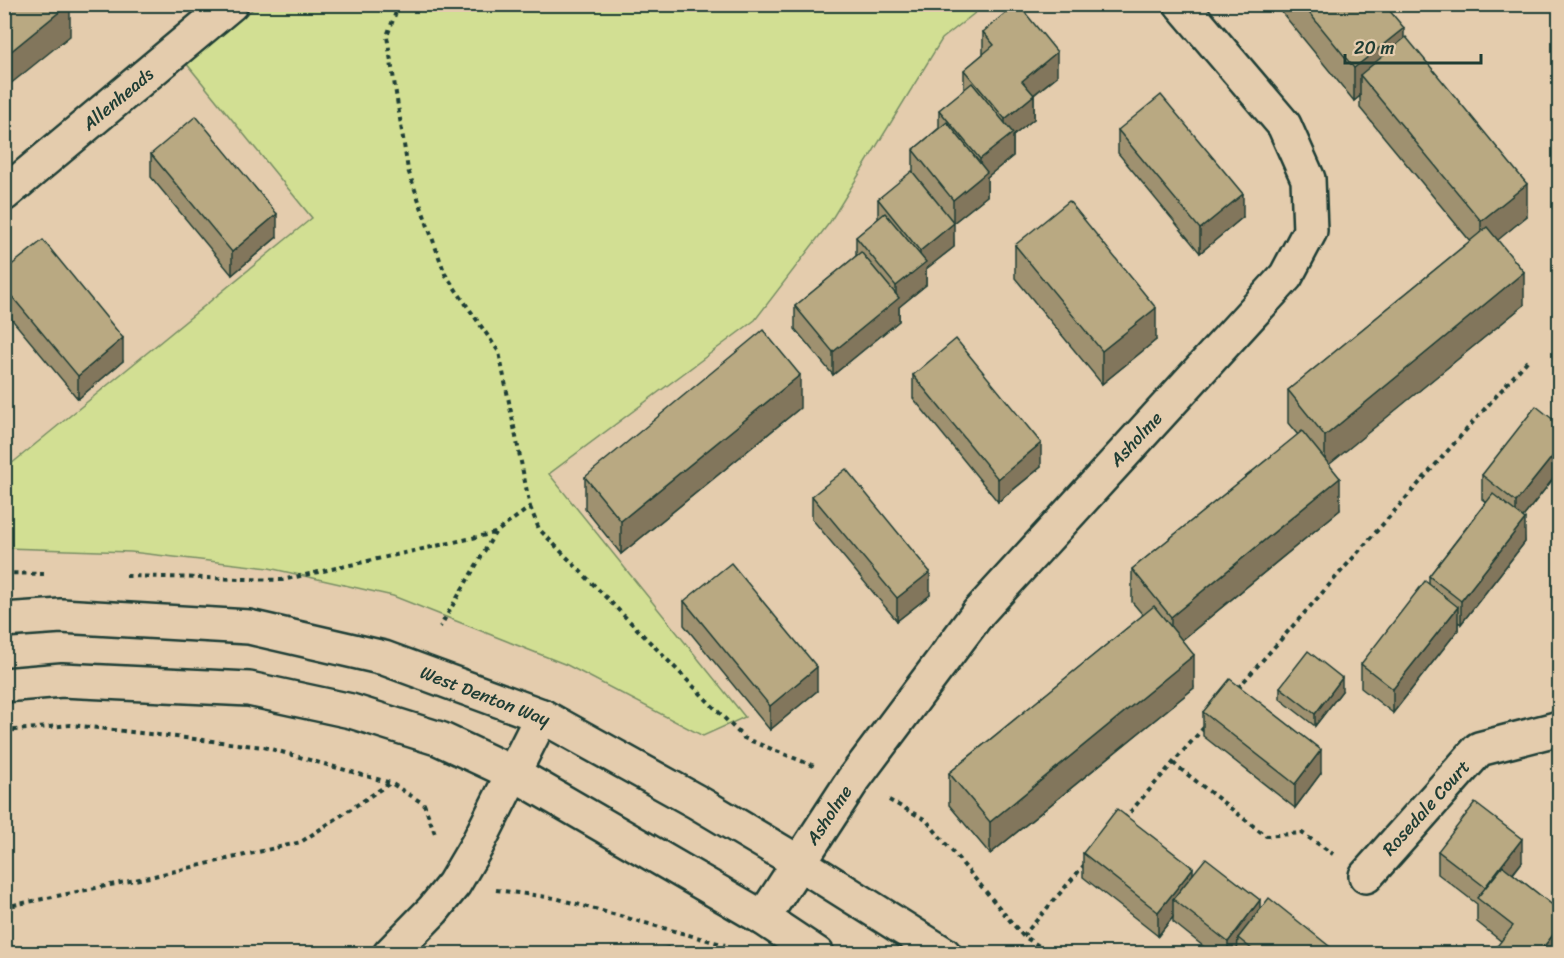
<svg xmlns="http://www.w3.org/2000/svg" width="1564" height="958" viewBox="0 0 1564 958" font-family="Sriracha,sans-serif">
  <rect width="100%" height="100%" fill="#e4ccad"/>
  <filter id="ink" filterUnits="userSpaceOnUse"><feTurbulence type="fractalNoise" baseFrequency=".0167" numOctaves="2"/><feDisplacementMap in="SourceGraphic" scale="12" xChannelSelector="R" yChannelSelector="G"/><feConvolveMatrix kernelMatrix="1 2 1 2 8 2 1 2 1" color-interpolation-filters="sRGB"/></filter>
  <g filter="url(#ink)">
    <polygon fill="#d2df93" stroke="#788e64" stroke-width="1.5" points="258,5 985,5 942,39 830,222 755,320 549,474 745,717 703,736 567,665 393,596 269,568 131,552 5,548 5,469 312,218 186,63"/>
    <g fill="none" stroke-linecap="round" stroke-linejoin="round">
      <defs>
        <g id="minor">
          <polyline points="4,194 231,4"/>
          <polyline points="4,620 61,616 249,627 384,658 542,716 697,802 798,862 944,954"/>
          <polyline points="4,685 62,680 249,689 351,711 440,739 513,773 763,918 817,954"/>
          <polyline points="1366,876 1479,749 1560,728"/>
          <polyline points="763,918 853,780 979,612 1286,276 1310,231 1308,179 1284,125 1181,4"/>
          <polyline points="390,954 433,910 454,884 477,845 542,716"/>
        </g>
      </defs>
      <use href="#minor" stroke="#1f3d34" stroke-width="38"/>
      <g stroke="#1f3d34" stroke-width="4" stroke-dasharray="4.5 4.5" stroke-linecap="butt">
        <polyline points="399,4 387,36 408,170 445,274 499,352 530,507 495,533 440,627"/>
        <polyline points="530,507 539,529 744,738 814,766"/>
        <polyline points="4,573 44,574"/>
        <polyline points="126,576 282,580 495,533"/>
        <polyline points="1238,688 1528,360"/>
        <polyline points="4,731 71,725 264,747 391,783 424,804 436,836"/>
        <polyline points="1173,763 1266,836 1302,833 1333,854"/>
        <polyline points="889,800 926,820 1023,936 1052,954"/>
        <polyline points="1124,819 1206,725"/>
        <polyline points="496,890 555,898 725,945"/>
        <polyline points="4,907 154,876 301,842 390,783"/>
        <polyline points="1023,936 1086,863"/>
      </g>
      <use href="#minor" stroke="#e4ccad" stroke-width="33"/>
    </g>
    <g fill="#9f9170" stroke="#1f3d34" stroke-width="1.5">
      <polygon points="1275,4 1384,4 1404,40 1527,216 1497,240 1524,305 1329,464 1340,510 1182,640 1194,688 990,854 949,805 949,773 1143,615 1132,602 1132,569 1298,435 1288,423 1288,390 1470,241 1360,108 1360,96 1354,101"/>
      <polygon points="983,32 1057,76 1034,95 1034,119 1013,136 1013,156 987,177 987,196 953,223 954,247 926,269 926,285 899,307 899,321 833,375 795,329 795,306 856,256 856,237 878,219 878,199 913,172 913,150 939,128 939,110 964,90 964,70 983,54"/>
      <polygon points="1118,130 1243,217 1200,253 1118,153"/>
      <polygon points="151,154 277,237 232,275 151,177"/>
      <polygon points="1015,245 1156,340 1102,384 1015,278"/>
      <polygon points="4,271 123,361 78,399 4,310"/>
      <polygon points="913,375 1041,467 998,502 913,398"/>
      <polygon points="800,408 621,554 585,509 585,477"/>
      <polygon points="1560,425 1560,470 1523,517 1525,542 1461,624 1458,622 1458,630 1393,713 1361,688 1361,664 1429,584 1429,576 1486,502 1482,499 1482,475"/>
      <polygon points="812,496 930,595 897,621 812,519"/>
      <polygon points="684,601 817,691 770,730 684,625"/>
      <polygon points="1280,687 1342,691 1315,726 1280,699"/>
      <polygon points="1203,712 1321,773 1295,808 1203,736"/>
      <polygon points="1438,851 1522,862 1513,874 1560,911 1560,949 1556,954 1501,941 1477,922 1477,904 1438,874"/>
      <polygon points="1083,853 1193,875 1260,909 1339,954 1238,954 1238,953 1237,954 1213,954 1173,922 1173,917 1158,936 1083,877"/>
    </g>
    <g fill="#82765b" stroke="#1f3d34" stroke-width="1.5">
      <polygon points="69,4 70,4 70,36 4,89 4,57"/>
      <polygon points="1404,28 1404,60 1360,75 1360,96 1354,101 1354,68"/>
      <polygon points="1057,52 1057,76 1022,104 1022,81"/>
      <polygon points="1034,95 1034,119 1013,136 1013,156 987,177 987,196 953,223 953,200 980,178 980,159 1005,139 1005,119"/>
      <polygon points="1527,184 1527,216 1481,254 1481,221"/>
      <polygon points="1243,194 1243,217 1200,253 1200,229"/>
      <polygon points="277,214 277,237 232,275 232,252"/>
      <polygon points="954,223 954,247 926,269 926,285 899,307 899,321 833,375 833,352 896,300 896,286 920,266 920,251"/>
      <polygon points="1524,272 1524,305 1325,468 1325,436"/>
      <polygon points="1156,308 1156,340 1102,384 1102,351"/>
      <polygon points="123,338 123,361 78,399 78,376"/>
      <polygon points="800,375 800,408 621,554 621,521"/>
      <polygon points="1041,443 1041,467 998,502 998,479"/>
      <polygon points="1560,447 1560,470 1516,526 1516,502"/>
      <polygon points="1340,478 1340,510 1171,649 1171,617"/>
      <polygon points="1525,519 1525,542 1461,624 1461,601"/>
      <polygon points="930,572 930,595 897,621 897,598"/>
      <polygon points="1458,607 1458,630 1393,713 1393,689"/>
      <polygon points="1194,655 1194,688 990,854 990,822"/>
      <polygon points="817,667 817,691 770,730 770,706"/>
      <polygon points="1342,678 1342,691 1315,726 1315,714"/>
      <polygon points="1321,750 1321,773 1295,808 1295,784"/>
      <polygon points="1522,839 1522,862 1487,906 1485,904 1485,887"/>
      <polygon points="1193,868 1193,892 1173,899 1173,917 1158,936 1158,912"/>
      <polygon points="1260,900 1260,923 1238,938 1237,954 1228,954 1228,942"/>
      <polygon points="1560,926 1560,949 1556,954 1538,954"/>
    </g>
    <g fill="#b9a982" stroke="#1f3d34" stroke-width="1.5">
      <polygon points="4,4 69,4 4,57"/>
      <polygon points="1016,4 1018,4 1057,52 1022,81 1034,95 1005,119 964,70 994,45 983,32"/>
      <polygon points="1302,4 1384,4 1404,28 1354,68"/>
      <polygon points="1406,37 1527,184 1481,221 1360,75"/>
      <polygon points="972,83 1013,133 980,159 939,110"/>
      <polygon points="1161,95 1243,194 1200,229 1118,130"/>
      <polygon points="196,116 277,214 232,252 151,154"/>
      <polygon points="947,122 987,172 953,200 913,150"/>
      <polygon points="912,171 954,223 920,251 878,199"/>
      <polygon points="1069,201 1156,308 1102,351 1015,245"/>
      <polygon points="885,213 926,262 896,286 856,237"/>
      <polygon points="1487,227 1524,272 1325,436 1288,390"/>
      <polygon points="43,240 123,338 78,376 4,287 4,271"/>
      <polygon points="861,252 899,298 833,352 795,306"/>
      <polygon points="763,330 800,375 621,521 585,477"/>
      <polygon points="956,339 1041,443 998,479 913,375"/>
      <polygon points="1536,406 1560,425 1560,447 1516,502 1482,475"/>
      <polygon points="1302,431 1340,478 1171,617 1132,569"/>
      <polygon points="846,469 930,572 897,598 812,496"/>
      <polygon points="1493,494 1525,519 1461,601 1429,576"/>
      <polygon points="731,563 817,667 770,706 684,601"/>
      <polygon points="1425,581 1458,607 1393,689 1361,664"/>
      <polygon points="1154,606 1194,655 990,822 949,773"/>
      <polygon points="1308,651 1342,678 1315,714 1280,687"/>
      <polygon points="1230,679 1321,750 1295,784 1203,712"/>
      <polygon points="1475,803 1522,839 1485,887 1438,851"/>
      <polygon points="1117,809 1193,868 1158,912 1083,853"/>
      <polygon points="1206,858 1260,900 1228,942 1173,899"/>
      <polygon points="1503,866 1560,911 1560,926 1538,954 1491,954 1513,926 1477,898"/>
      <polygon points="1269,898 1339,954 1258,954 1238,938"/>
      <polygon points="668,947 669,954 636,954"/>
    </g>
  </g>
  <g text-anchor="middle" stroke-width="4.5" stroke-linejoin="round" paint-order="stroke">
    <g font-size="18" fill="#1f3d34" stroke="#e4ccad">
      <text transform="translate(118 99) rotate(-40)" y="6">Allenheads</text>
      <text transform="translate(1136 439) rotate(-47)" y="6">Asholme</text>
      <text transform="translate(485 696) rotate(21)" y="6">West Denton Way</text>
      <text transform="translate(1426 808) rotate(-48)" y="6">Rosedale Court</text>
      <text transform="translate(829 815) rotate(-56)" y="6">Asholme</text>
    </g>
  </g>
  <rect width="1564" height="958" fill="none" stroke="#e4ccad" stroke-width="24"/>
  <rect x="12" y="12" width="1540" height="934" fill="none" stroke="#1f3d34" stroke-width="2" filter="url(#ink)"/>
  <path d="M1345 54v9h136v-9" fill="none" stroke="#1f3d34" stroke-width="3"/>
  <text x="1354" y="54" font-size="18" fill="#1f3d34" stroke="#e4ccad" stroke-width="4.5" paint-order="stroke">20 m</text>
</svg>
